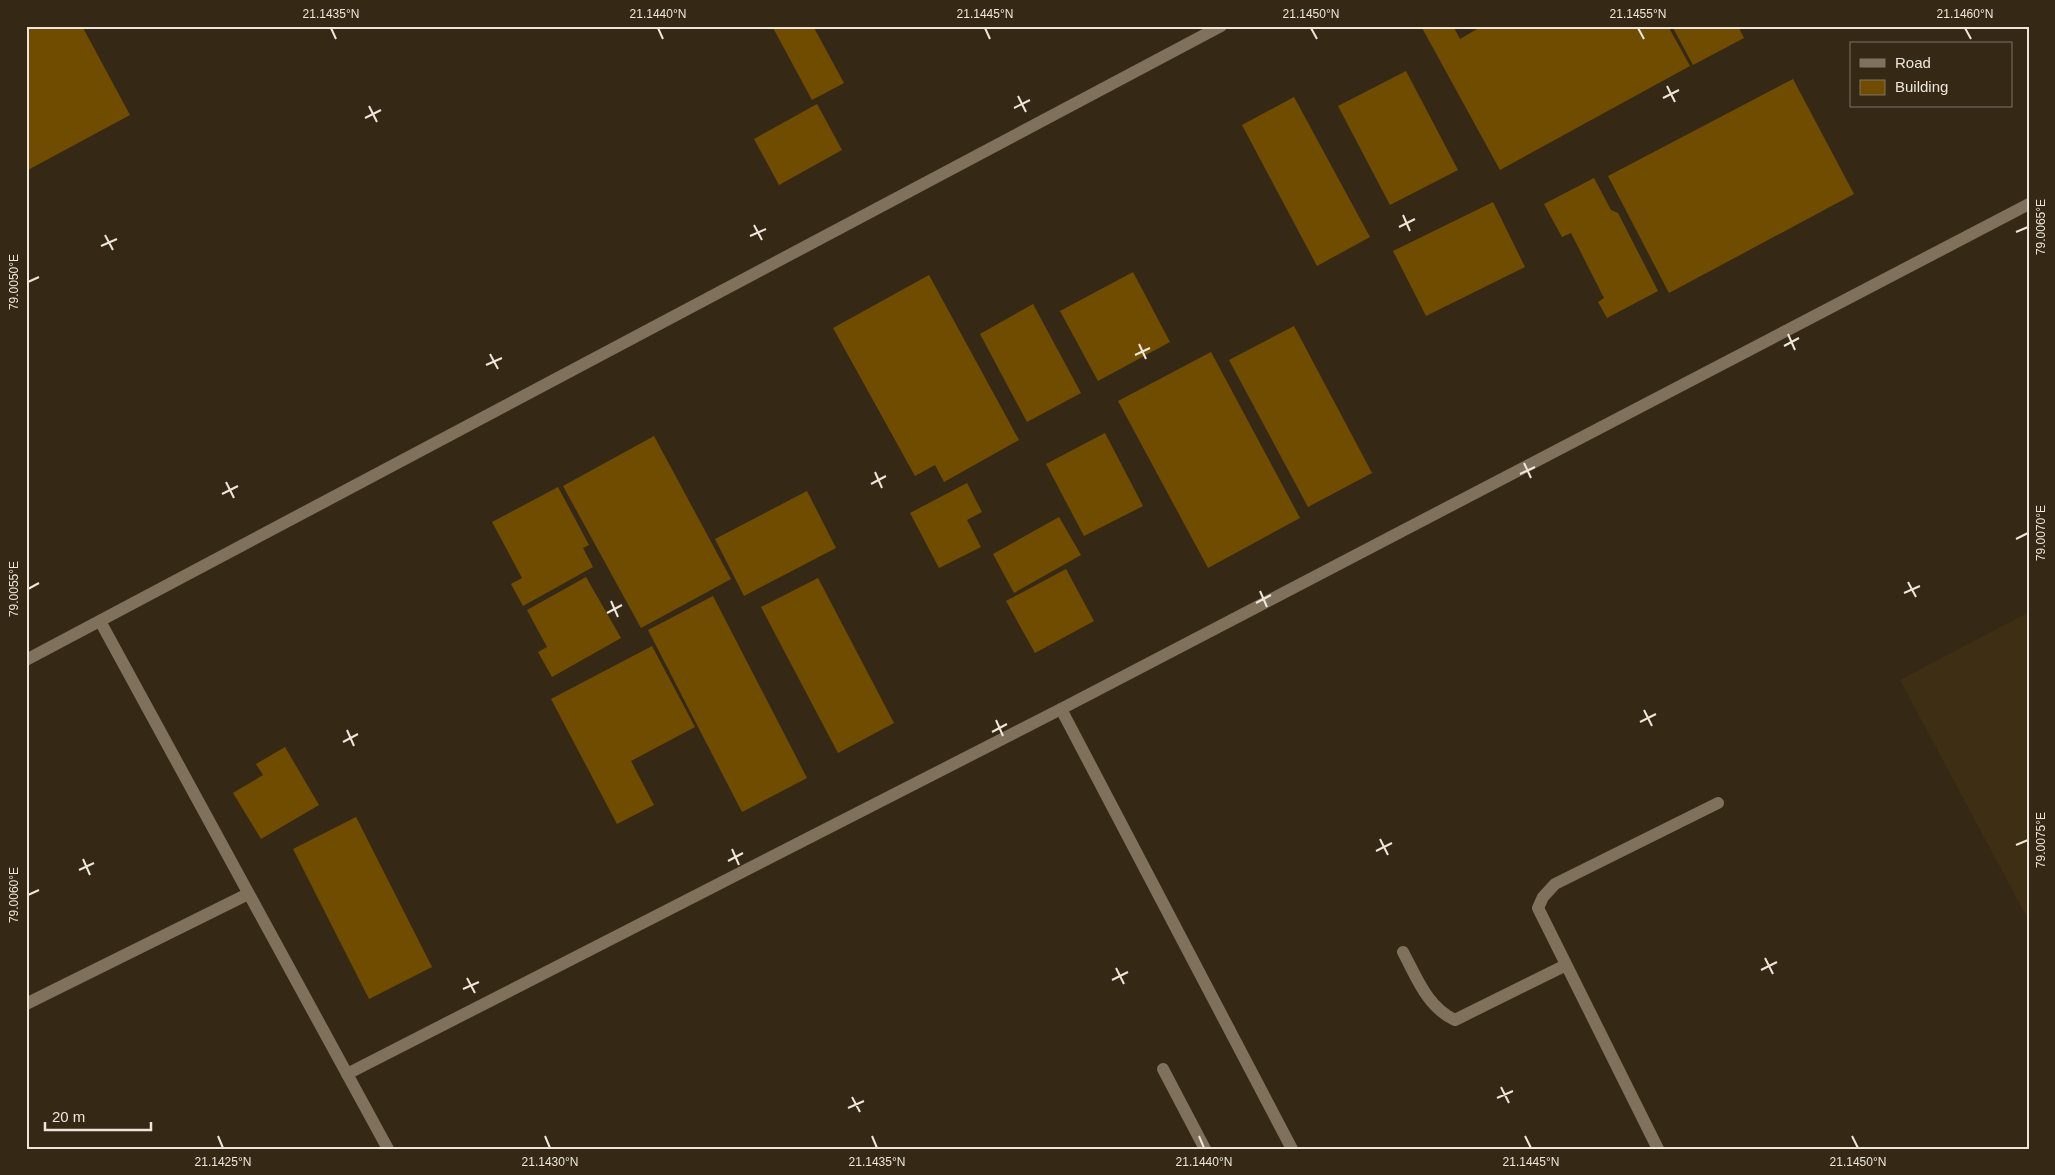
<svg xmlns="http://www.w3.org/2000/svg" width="2055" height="1175" viewBox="0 0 2055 1175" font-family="Arial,sans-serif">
  <rect width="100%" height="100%" fill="#352916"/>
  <polygon fill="#3e2e14" points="2029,612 2029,921 1900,680"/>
  <g fill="#704c01">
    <polygon points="26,26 82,26 130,115 26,171"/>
    <polygon points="772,26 813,26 844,83 812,100"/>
    <polygon points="1421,26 1453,26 1460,39 1482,26 1668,26 1690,66 1500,170"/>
    <polygon points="1672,26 1738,26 1744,38 1693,65"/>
    <polygon points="1406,71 1458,170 1390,205 1338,106"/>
    <polygon points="1793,79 1854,194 1669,293 1608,176"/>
    <polygon points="1294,97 1370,237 1317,266 1242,125"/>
    <polygon points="817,104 842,150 779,185 754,139"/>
    <polygon points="1594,178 1611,210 1618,213 1658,291 1607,318 1598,302 1604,298 1571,233 1562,237 1544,204"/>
    <polygon points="1493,202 1525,267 1426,316 1393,251"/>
    <polygon points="1133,272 1170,342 1098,381 1060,311"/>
    <polygon points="929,275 1019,440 944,482 935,465 915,476 833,328"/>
    <polygon points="1033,304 1081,393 1027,422 980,334"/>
    <polygon points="1294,326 1372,473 1308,507 1229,360"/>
    <polygon points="1211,352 1300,518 1208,568 1118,401"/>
    <polygon points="1105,433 1143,506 1084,536 1046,464"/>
    <polygon points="654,436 731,579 641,628 563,486"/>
    <polygon points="967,483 982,512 967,520 981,547 939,568 910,513"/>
    <polygon points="558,487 589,545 583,548 593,567 523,606 511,584 522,578 492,522"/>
    <polygon points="807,491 836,548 744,596 715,539"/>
    <polygon points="1059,517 1081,555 1014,593 993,554"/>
    <polygon points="1066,569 1094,621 1035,653 1006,601"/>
    <polygon points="586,577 621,638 552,677 538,652 547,647 527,610"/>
    <polygon points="818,578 894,723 838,753 761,607"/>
    <polygon points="713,596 807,778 742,812 648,630"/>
    <polygon points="652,646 695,727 631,761 654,805 617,824 551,699"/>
    <polygon points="285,747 319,805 261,839 233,793 263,775 256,764"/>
    <polygon points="356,817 432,967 369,999 293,849"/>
  </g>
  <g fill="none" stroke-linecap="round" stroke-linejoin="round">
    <g stroke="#80715c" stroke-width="12">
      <path d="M1403,952C1417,978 1427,1007 1455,1020L1566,965"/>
      <polyline points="26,1004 248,894"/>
      <polyline points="1163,1069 1205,1149"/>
      <polyline points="1658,1149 1538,908 1543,897 1555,884 1718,803"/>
    </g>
    <g stroke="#80715c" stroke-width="12">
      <polyline points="100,621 388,1149"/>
      <polyline points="26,660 1221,26"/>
      <polyline points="1061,709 1292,1149"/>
      <polyline points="347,1074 1061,709 2029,204"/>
    </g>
  </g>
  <path fill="none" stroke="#eee6da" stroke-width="2" d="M331,28L336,39M658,28L663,39M985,28L990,39M1311,28L1317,39M1638,28L1644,39M1965,28L1971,39M1667,86L1675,102M1018,96L1026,112M1663,98L1679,90M369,106L377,122M1014,108L1030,100M365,118L381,110M1403,215L1410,231M754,225L762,240M1399,227L1415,219M2016,232L2028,227M105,235L113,250M750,236L766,229M101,246L117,239M28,282L39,277M1788,334L1795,350M1139,344L1146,359M1784,346L1799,338M490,354L498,369M1135,355L1150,348M486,365L502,358M1524,463L1531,478M875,472L882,488M1520,474L1535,467M226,482L234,498M871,484L886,476M222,494L238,486M2016,539L2028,533M1908,582L1916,597M28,589L39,583M1260,591L1267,607M1904,593L1920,586M611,601L618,617M1256,603L1271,595M607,613L622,605M1644,710L1652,726M996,720L1003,736M1640,722L1656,714M347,730L354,746M992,732L1007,724M343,742L358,734M1380,839L1388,855M2016,845L2028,840M732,849L739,865M1376,851L1392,843M83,859L90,875M728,861L743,853M79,870L94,863M28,895L39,890M1765,958L1773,974M1116,968L1124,984M1761,970L1777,962M467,978L475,993M1112,980L1128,972M463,989L479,982M1501,1087L1509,1103M852,1097L860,1112M1497,1098L1513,1091M848,1108L864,1101M218,1136L223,1148M545,1136L550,1148M872,1136L877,1148M1199,1136L1204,1148M1525,1136L1531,1148M1852,1136L1858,1148"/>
  <rect width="2055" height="1175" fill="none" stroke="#352916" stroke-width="55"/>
  <rect x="1850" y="42" width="162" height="65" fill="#352916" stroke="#7f7564"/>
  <rect x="1860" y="59" width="25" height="8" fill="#80715c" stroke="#7f7564"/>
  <text x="1895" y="68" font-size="15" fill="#eee6da">Road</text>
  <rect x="1860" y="80" width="25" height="15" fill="#704c01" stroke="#7f7564"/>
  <text x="1895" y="92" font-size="15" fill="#eee6da">Building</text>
  <path d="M45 1122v8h106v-8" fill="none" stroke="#eee6da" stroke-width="2.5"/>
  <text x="52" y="1122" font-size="15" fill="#eee6da" stroke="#352916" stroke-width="4" paint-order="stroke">20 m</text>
  <rect x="28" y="28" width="2000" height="1120" fill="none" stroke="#eee6da" stroke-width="2"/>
  <g font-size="12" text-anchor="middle" fill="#eee6da">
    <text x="331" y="18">21.1435°N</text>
    <text x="658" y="18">21.1440°N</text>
    <text x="985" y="18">21.1445°N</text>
    <text x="1311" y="18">21.1450°N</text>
    <text x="1638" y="18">21.1455°N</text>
    <text x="1965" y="18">21.1460°N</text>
    <text transform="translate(2041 227) rotate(-90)" y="4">79.0065°E</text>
    <text transform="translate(14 282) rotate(-90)" y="4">79.0050°E</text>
    <text transform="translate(2041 533) rotate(-90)" y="4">79.0070°E</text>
    <text transform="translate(14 589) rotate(-90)" y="4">79.0055°E</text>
    <text transform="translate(2041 840) rotate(-90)" y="4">79.0075°E</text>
    <text transform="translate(14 895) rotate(-90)" y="4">79.0060°E</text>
    <text x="223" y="1166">21.1425°N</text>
    <text x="550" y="1166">21.1430°N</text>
    <text x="877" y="1166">21.1435°N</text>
    <text x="1204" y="1166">21.1440°N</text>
    <text x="1531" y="1166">21.1445°N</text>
    <text x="1858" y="1166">21.1450°N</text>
  </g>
</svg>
